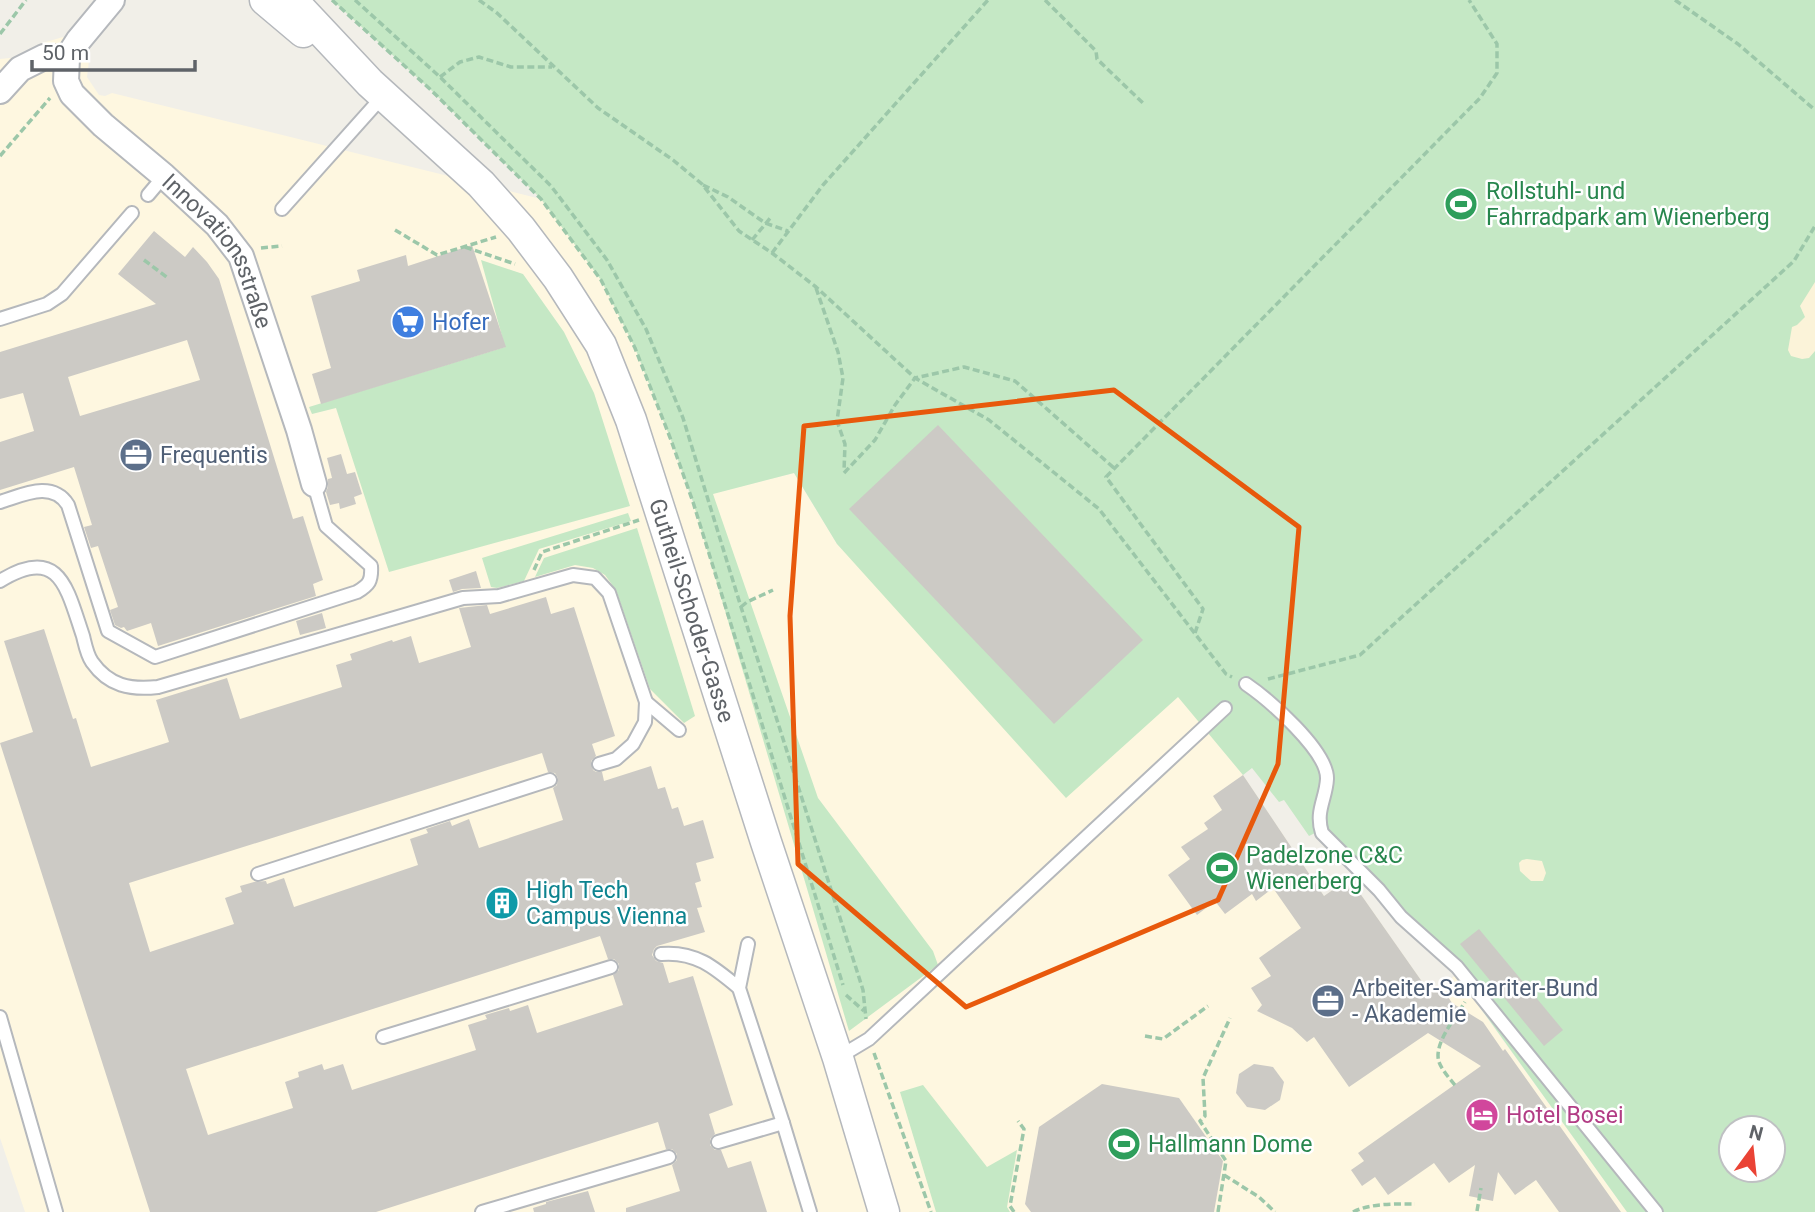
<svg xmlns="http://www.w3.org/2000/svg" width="1815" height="1212" viewBox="0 0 1815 1212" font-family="Roboto,sans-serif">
  <rect width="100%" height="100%" fill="#f1efe8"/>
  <polygon fill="#fef7e0" points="63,37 89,61 87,77 99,95 105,96 112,93 541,199 601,280 635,348 671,440 692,502 699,497 794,473 837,544 1178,696 1243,775 1324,896 1344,882 1351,893 1357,889 1430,993 1456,975 1627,1212 25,1212 0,1138 0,59 20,57 39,44"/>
  <g fill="#c5e8c5" fill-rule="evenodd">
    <path d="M332,0H1815V1212H1627L1456,974L1317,832L1309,836L1284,800L1279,802L1252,768L1243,775L1178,697L1066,798L837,544L794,473L713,494L818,798L933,951L938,965L849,1031L693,502L671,440L635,348L601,280L541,199L431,90ZM1731,1128H1773V1170H1731Z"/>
    <polygon points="481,260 523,274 564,332 594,393 630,506 389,572 336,408 312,414 309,407 505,347"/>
    <polygon points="628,513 631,521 539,549 524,581 497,588 491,587 482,558"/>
    <polygon points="637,528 695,716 684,723 650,689 616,590 605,575 593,568 575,565 535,577 544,558"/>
    <polygon points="923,1085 987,1167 1017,1150 1007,1207 1010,1212 936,1212 900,1092"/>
  </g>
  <g fill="#fbf3d9">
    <polygon points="1815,282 1815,351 1809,358 1802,359 1791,356 1788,350 1792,327 1797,325 1805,317 1800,306"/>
    <polygon points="1527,859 1542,861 1546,873 1543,881 1531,881 1520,871 1519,863 1522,860"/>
  </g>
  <g fill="#cccac5" fill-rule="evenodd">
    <path d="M154,231L185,257L193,247L207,262L219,279L293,519L303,516L323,580L313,584L316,596L158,646L151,623L127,631L124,627L121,628L115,625L110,610L118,607L98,546L91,548L84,527L92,525L74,467L0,490V442L34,431L23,393L0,399V352L156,304L118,274ZM187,340L200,380L80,416L68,377Z"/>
    <polygon points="472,245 506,347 321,404 312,374 331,368 311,296 360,281 357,270 406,255 408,266"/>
    <polygon points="938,425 1143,640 1054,724 849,509"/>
    <polygon points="341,454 347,474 355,472 362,494 354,497 356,504 340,509 339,503 330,505 326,492 328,487 328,479 332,478 327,458"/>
    <polygon points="476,571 481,588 462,589 453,592 449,580"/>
    <path d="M546,597L551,614L574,607L615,736L592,744L596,756L591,761L593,770L596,772H602L604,781L651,766L658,789L665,787L672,809L678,807L684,826L703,820L714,858L696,863L701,881L695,883L702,907L697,908L705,932L657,946L654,949L652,955L656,961L663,963L669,983L693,976L733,1105L709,1114L715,1134L710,1139V1145L715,1150H721L728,1168L751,1161L767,1212H626V1208L680,1191L672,1165L677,1160V1154L672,1149H666L658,1122L376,1212H150L0,743L33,732L4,641L44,629L73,719L76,718L91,767L169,742L156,700L227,678L240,719L342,687L336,665L352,660L350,654L392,640L393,642L411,636L419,663L471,647L459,608L487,605L490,614ZM542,753L548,772L555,773L558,778L557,785L553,788L563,820L479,848L469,819L452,826L450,821L426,829L428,833L410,839L418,865L294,907L284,878L267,884L266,881L254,882L240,886L242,892L225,898L234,924L150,952L129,883ZM600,936L608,959H614L619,964V970L613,975L623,1005L537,1033L528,1005L510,1011L509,1008L485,1015L487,1019L468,1025L476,1050L352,1090L343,1064L324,1070L322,1064L298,1072L299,1077L285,1082L293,1108L208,1135L186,1069Z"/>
    <polygon points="322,613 326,628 300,635 296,621"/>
    <polygon points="1243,775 1324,896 1344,882 1351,893 1357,889 1430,993 1441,986 1452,1003 1483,1022 1503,1051 1505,1049 1621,1212 1559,1212 1536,1180 1515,1195 1498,1172 1493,1201 1469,1196 1475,1165 1449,1183 1434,1163 1388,1195 1375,1177 1362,1186 1351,1170 1364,1161 1358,1153 1481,1066 1428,1033 1349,1087 1314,1037 1307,1042 1292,1028 1257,1011 1262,1005 1251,988 1271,976 1259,958 1301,928 1273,888 1256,901 1252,894 1225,914 1215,901 1197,915 1168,875 1190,859 1181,847 1208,829 1204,823 1222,810 1213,796"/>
    <polygon points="1479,929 1563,1030 1544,1046 1460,944"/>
    <polygon points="1254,1064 1273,1067 1284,1082 1280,1100 1265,1110 1247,1107 1236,1093 1239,1074"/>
    <polygon points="1102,1084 1179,1098 1223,1161 1214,1212 1031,1212 1025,1204 1039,1127"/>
    <polygon points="588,1191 595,1212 534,1212 533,1208 546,1204 546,1202"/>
  </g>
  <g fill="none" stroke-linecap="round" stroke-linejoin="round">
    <defs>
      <g id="service">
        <polyline points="148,195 164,176"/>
        <polyline points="282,209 383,96"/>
        <polyline points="0,319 47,304 62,294 132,213"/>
        <path d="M0,502C23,495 52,480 68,505L108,631L155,657L357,592C369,585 372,581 371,566L326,526L314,484"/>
        <path d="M0,581C60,544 67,589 83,636C85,644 87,655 92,662C109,686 130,690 158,687L463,598L499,596L573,575L595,578L609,593L646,702L645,722L633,744L616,759L599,764"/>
        <path d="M1246,684C1268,699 1328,751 1327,779C1326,799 1315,811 1322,833L1379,890L1401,917L1457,967L1656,1212"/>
        <polyline points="646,702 679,730"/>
        <polyline points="258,874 550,780"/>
        <polyline points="748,944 739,988 783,1123 810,1212"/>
        <path d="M661,954C695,951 714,967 739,988"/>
        <polyline points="0,1017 56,1212"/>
        <polyline points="383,1037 611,967"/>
        <polyline points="839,1057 869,1039 1225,708"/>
        <polyline points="718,1142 783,1123"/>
        <polyline points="482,1212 669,1157"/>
      </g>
      <g id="minor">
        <path id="s1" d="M112,0L78,41L67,58L66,81L72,94L103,125L164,176L217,225L241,256L299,430L314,484"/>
        <polyline points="0,91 20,69 44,57 67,58"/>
      </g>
      <g id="tertiary">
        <polyline points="265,0 303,32"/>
        <path id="s2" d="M292,0L370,83L481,184L521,229L558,278L601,345L631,420L766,842L838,1058L884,1212"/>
      </g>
    </defs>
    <use href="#service" stroke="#b5b8bc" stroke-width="16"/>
    <use href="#minor" stroke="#b5b8bc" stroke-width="28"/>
    <use href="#tertiary" stroke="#b5b8bc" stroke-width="33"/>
    <g stroke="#9cc7a9" stroke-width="3.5" stroke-dasharray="7 3.5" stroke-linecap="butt">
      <polyline points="332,0 431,90 541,199 601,280 635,348 671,440 693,502 843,985"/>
      <polyline points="355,0 440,77 551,186 607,260 646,329 683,418 741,607 863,990 866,1019"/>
      <polyline points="479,0 497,13 598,108 673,160 702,184 739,231 772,253 816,287 915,378 989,420 1099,509 1226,674 1232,677"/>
      <polyline points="1045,0 1096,51 1097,59 1144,104"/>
      <polyline points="1675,0 1738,44 1815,110"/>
      <polyline points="0,34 26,0"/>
      <polyline points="440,77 460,62 479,57 511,67 552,67"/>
      <polyline points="0,156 50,98"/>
      <polyline points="703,185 728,197 765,223 788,231"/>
      <polyline points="395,230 437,255 496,237"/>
      <polyline points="752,240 772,216"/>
      <polyline points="465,247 515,264"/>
      <polyline points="261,248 282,246"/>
      <polyline points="772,253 823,185 988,0"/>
      <polyline points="144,260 168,278"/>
      <polyline points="816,288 838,352 843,378 837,421 845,444 844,471"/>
      <polyline points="844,473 875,440 895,405 915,378 964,367 1015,381 1114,468"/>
      <polyline points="534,570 542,552 639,520"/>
      <polyline points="741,607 747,602 773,590"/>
      <polyline points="1195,633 1203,609 1106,477 1480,98 1497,73 1497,44 1469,0"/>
      <polyline points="1268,679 1360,655 1794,261 1815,226"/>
      <polyline points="846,995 864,1011"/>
      <polyline points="1145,1036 1163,1039 1208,1006"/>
      <polyline points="874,1053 931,1212"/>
      <path d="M1455,1085C1449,1078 1442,1070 1439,1062C1433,1044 1456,1017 1465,1002"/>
      <polyline points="1224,1175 1259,1197 1275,1212"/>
      <polyline points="1477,1211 1481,1188"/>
      <polyline points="1014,1212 1010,1206 1024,1129 1018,1121"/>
      <polyline points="1218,1212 1226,1161 1200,1121 1205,1116 1203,1078 1230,1018"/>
      <path d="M1353,1212C1371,1203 1395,1204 1415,1204"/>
    </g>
    <use href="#service" stroke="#fff" stroke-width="12"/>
    <use href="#minor" stroke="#fff" stroke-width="24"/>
    <use href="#tertiary" stroke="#fff" stroke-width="30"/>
  </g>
  <path fill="none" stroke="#e8590c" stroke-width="5" stroke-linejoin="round" d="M1114,390L1299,527L1278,764L1218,900L966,1007L798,864L790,616L804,426Z"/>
  <defs>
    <symbol id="stadium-disc" viewBox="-11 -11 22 22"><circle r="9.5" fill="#2e9e5b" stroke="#fff"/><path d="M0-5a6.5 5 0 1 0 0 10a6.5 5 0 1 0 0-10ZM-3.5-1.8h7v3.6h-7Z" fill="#fff"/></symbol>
    <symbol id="supermarket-disc" viewBox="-11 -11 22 22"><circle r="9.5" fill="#3f7fe0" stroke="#fff"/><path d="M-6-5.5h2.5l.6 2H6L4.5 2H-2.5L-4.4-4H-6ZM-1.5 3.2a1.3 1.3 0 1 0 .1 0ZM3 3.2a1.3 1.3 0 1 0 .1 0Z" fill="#fff"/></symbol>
    <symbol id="office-disc" viewBox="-11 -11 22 22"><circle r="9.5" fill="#5c6f8a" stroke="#fff"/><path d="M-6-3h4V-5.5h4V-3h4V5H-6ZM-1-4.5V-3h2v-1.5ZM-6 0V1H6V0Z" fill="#fff"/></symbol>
    <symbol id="building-disc" viewBox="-11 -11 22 22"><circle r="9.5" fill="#0f9aa8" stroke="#fff"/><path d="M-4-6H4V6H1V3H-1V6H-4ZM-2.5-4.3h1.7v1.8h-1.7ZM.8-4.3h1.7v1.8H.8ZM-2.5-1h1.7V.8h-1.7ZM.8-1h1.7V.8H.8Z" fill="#fff"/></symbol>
    <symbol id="hotel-disc" viewBox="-11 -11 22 22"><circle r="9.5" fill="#d1479c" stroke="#fff"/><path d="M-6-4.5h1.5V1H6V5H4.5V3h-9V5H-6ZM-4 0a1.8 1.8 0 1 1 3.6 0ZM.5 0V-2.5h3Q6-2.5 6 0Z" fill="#fff"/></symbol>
  </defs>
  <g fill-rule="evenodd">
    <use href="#stadium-disc" x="1442" y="185" width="38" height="38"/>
    <use href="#supermarket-disc" x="389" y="303" width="38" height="38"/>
    <use href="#office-disc" x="117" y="436" width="38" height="38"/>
    <use href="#stadium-disc" x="1203" y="849" width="38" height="38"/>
    <use href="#building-disc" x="483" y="884" width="38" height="38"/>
    <use href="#office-disc" x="1309" y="982" width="38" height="38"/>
    <use href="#hotel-disc" x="1463" y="1096" width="38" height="38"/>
    <use href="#stadium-disc" x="1105" y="1125" width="38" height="38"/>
  </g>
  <g text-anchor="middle" stroke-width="5" stroke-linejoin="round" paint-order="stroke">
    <g font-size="23" fill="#27864d" stroke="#fff" text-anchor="start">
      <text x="1486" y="199">Rollstuhl- und<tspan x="1486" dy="26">Fahrradpark am Wienerberg</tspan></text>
      <text x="1246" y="863">Padelzone C&amp;C<tspan x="1246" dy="26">Wienerberg</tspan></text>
      <text x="1148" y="1152">Hallmann Dome</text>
    </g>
    <g font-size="23" fill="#5f6368" stroke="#fff">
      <text dy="8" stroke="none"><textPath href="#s1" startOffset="329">Innovationsstraße</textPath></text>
      <text dy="8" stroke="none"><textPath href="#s2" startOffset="746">Gutheil-Schoder-Gasse</textPath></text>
    </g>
    <g font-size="23" fill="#366cbe" stroke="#fff" text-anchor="start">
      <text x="432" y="330">Hofer</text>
    </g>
    <g font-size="23" fill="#4e5e75" stroke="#fff" text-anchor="start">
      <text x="160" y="463">Frequentis</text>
      <text x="1352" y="996">Arbeiter-Samariter-Bund<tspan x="1352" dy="26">- Akademie</tspan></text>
    </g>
    <g font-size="23" fill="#0d838f" stroke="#fff" text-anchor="start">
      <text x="526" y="898">High Tech<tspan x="526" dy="26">Campus Vienna</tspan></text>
    </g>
    <g font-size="23" fill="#b23c85" stroke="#fff" text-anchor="start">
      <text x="1506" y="1123">Hotel Bosei</text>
    </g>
  </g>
  <g transform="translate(1752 1149) rotate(15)"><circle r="33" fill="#ffffff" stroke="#bfc1c3" stroke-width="2"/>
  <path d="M0-5L12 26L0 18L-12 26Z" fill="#ea4335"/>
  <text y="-10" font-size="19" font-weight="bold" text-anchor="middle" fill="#5f6368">N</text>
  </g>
  <path d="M32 60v10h163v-10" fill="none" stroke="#5f6368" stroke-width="3.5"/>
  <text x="42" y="60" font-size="21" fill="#5f6368" stroke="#ffffff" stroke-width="5" paint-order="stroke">50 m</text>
</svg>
